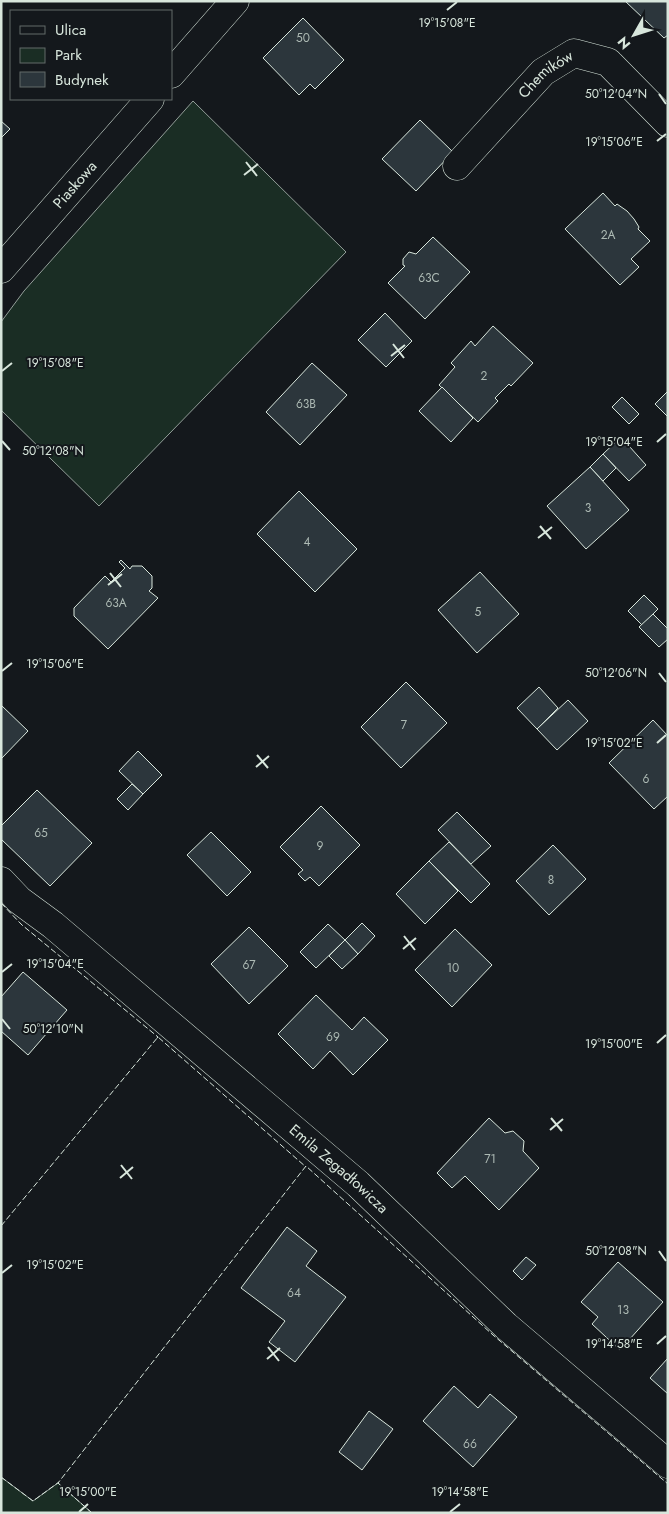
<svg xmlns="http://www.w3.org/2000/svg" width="669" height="1514" viewBox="0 0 669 1514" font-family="Jost,sans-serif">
  <rect width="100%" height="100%" fill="#14181c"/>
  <g fill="#1a2d24" stroke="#939e99">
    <polygon points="193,101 346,252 99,506 1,410 1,322 24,291"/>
    <polygon points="1,1477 33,1501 58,1483 92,1513 1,1513"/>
  </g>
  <g fill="#2c363c" stroke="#d8e6dc">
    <polygon points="625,1 668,1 668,35 664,38"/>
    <polygon points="303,18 344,60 315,89 310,84 299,95 263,58"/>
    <polygon points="420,120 453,152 416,191 382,159"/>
    <polygon points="1,121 10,129 1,138"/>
    <polygon points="603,193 615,206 617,204 627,211 634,219 639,227 638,229 650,241 631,259 639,267 620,285 565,229"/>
    <polygon points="433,237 470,272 425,319 388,283 405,266 403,265 403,259 409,252 416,254"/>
    <polygon points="385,313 412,341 386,367 358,340"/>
    <polygon points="493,326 533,363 511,386 509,384 495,398 498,401 478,422 439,385 455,367 451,363 471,341 475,346"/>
    <polygon points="312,363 347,395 300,445 266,412"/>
    <polygon points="442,387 473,418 451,442 419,411"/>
    <polygon points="668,391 668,417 655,404"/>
    <polygon points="622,397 639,414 629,424 612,407"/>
    <polygon points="621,437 646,465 629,481 603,454"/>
    <polygon points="603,454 616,468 603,481 590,467"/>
    <polygon points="590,467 629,510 586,549 547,506"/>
    <polygon points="299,491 357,549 315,592 257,534"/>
    <polygon points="121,560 130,569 132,566 142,566 152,576 152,588 149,591 158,598 108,649 74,616 74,608 105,576 111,582 125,568 119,562"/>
    <polygon points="480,572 519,614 477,653 438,610"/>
    <polygon points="644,595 658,609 642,625 628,611"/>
    <polygon points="653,614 668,629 668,639 659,647 639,627"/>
    <polygon points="406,682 447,723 401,768 361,727"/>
    <polygon points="539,687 558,708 537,729 517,708"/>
    <polygon points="568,700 588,721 557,750 537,729"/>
    <polygon points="1,705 28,731 1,759"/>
    <polygon points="653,720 668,736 668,796 654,809 609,763"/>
    <polygon points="138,751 162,775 143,794 119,771"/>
    <polygon points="132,784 143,794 128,810 117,799"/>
    <polygon points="37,790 92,843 50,886 1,839 1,826"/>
    <polygon points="321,806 360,845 319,886 310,877 305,881 298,874 303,870 280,847"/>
    <polygon points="457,812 491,846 471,864 438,830"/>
    <polygon points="211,832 251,872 227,896 187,855"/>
    <polygon points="449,842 490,884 471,903 429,861"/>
    <polygon points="553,845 586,879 549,915 516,881"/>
    <polygon points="429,861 458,891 425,924 396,894"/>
    <polygon points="362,923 375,936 358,954 345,940"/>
    <polygon points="328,924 345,940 316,968 300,952"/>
    <polygon points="249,927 288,966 249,1004 211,964"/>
    <polygon points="455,929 492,965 452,1007 415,970"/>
    <polygon points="345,940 358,954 342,969 329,956"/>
    <polygon points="23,972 67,1010 28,1055 1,1031 1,997"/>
    <polygon points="316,995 352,1030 364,1017 388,1040 353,1075 330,1051 313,1069 278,1034"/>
    <polygon points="489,1118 505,1133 513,1131 524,1141 523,1151 539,1168 499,1210 465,1176 452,1188 437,1173"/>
    <polygon points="287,1227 317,1251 306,1266 346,1297 295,1362 269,1342 285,1321 241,1288"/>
    <polygon points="526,1257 536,1265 522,1280 513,1271"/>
    <polygon points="618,1262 663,1302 620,1350 592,1324 598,1317 581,1302"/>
    <polygon points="668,1358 668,1394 650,1378"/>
    <polygon points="454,1386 478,1408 490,1394 517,1417 473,1467 423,1421"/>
    <polygon points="369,1411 393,1429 362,1470 339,1452"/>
  </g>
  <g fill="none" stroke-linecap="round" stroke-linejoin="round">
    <defs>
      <g id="minor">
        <polyline points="171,74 235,1"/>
        <path id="s1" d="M457,166L543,72L574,53L608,62L668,123"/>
        <path id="s2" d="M1,269L150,99"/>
        <path id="s3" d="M1,881L19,900L53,925L358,1184L506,1326L668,1464"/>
      </g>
    </defs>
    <use href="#minor" stroke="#d8e6dc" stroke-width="29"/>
    <use href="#minor" stroke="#14181c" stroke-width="28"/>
    <g stroke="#d8e6dc" stroke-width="1" stroke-dasharray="6 2.5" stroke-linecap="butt">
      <polyline points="1,903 22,925 158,1037 157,1038"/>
      <polyline points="1,1226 158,1037 306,1167"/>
      <polyline points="1,1477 33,1501 59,1482"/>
      <polyline points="92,1513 58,1483 306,1166 493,1335 668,1484"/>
    </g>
  </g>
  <path fill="none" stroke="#d8e6dc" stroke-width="2" d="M447,10L457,2M659,94L666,104M657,141L666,134M246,162L257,176M244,175L258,164M393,344L404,358M391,356L405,345M2,371L12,363M2,441L10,450M657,442L666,434M540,526L551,539M538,538L552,527M110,573L121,587M108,585L122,574M2,671L12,663M659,673L666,682M657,743L666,735M257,755L268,768M256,767L269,756M404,936L415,950M403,949L416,938M2,972L12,964M2,1019L10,1029M657,1043L666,1035M551,1118L562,1131M550,1130L563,1119M121,1165L132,1179M120,1178L133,1167M659,1251L666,1261M2,1273L12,1265M657,1344L666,1336M268,1347L279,1361M267,1359L280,1348M79,1512L88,1504M450,1512L460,1504"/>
  <g text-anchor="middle" stroke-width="4" stroke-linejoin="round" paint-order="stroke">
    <g font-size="12" fill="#adbab4">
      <text x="303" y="42">50</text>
      <text x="608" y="239">2A</text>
      <text x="429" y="282">63C</text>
      <text x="484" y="380">2</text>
      <text x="306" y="408">63B</text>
      <text x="588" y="512">3</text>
      <text x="307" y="546">4</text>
      <text x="116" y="607">63A</text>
      <text x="478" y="616">5</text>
      <text x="404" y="729">7</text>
      <text x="646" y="783">6</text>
      <text x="41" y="837">65</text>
      <text x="320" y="850">9</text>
      <text x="551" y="884">8</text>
      <text x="249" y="969">67</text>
      <text x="453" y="972">10</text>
      <text x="333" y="1041">69</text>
      <text x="490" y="1163">71</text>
      <text x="294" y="1297">64</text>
      <text x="623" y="1314">13</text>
      <text x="470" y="1448">66</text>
    </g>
    <g font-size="15" fill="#d8e6dc" stroke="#14181c">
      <text dy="5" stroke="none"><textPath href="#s1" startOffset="128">Chemików</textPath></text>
      <text dy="5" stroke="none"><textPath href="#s2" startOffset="112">Piaskowa</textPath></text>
      <text dy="5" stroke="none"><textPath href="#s3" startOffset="444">Emila Zegadłowicza</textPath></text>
    </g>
  </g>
  <g font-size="12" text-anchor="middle" fill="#d8e6dc" stroke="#14181c" stroke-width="4" stroke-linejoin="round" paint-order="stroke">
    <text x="447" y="27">19°15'08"E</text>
    <text x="616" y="98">50°12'04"N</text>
    <text x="614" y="146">19°15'06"E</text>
    <text x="55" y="367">19°15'08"E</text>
    <text x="614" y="446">19°15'04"E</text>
    <text x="53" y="455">50°12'08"N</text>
    <text x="55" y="668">19°15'06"E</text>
    <text x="616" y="677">50°12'06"N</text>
    <text x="614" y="747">19°15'02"E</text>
    <text x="55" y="968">19°15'04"E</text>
    <text x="53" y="1033">50°12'10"N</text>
    <text x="614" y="1048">19°15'00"E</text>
    <text x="616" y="1255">50°12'08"N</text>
    <text x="55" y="1269">19°15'02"E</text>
    <text x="614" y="1348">19°14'58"E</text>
    <text x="88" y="1496">19°15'00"E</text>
    <text x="460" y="1496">19°14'58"E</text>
  </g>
  <rect width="669" height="1514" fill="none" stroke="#d8e6dc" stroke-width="5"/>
  <rect x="10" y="10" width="162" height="90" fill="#14181c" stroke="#626a69"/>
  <rect x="20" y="26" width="25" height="8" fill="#14181c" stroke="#626a69"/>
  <text x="55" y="35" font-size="15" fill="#d8e6dc">Ulica</text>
  <rect x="20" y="48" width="25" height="15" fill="#1a2d24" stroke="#626a69"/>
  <text x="55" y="60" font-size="15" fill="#d8e6dc">Park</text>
  <rect x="20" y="72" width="25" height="15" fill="#2c363c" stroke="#626a69"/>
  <text x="55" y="85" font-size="15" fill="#d8e6dc">Budynek</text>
  <g transform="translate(634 35) rotate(231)" stroke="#14181c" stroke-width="4" paint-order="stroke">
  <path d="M0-4L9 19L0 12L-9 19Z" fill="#d8e6dc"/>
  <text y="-8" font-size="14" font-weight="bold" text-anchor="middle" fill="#d8e6dc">N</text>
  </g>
</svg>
